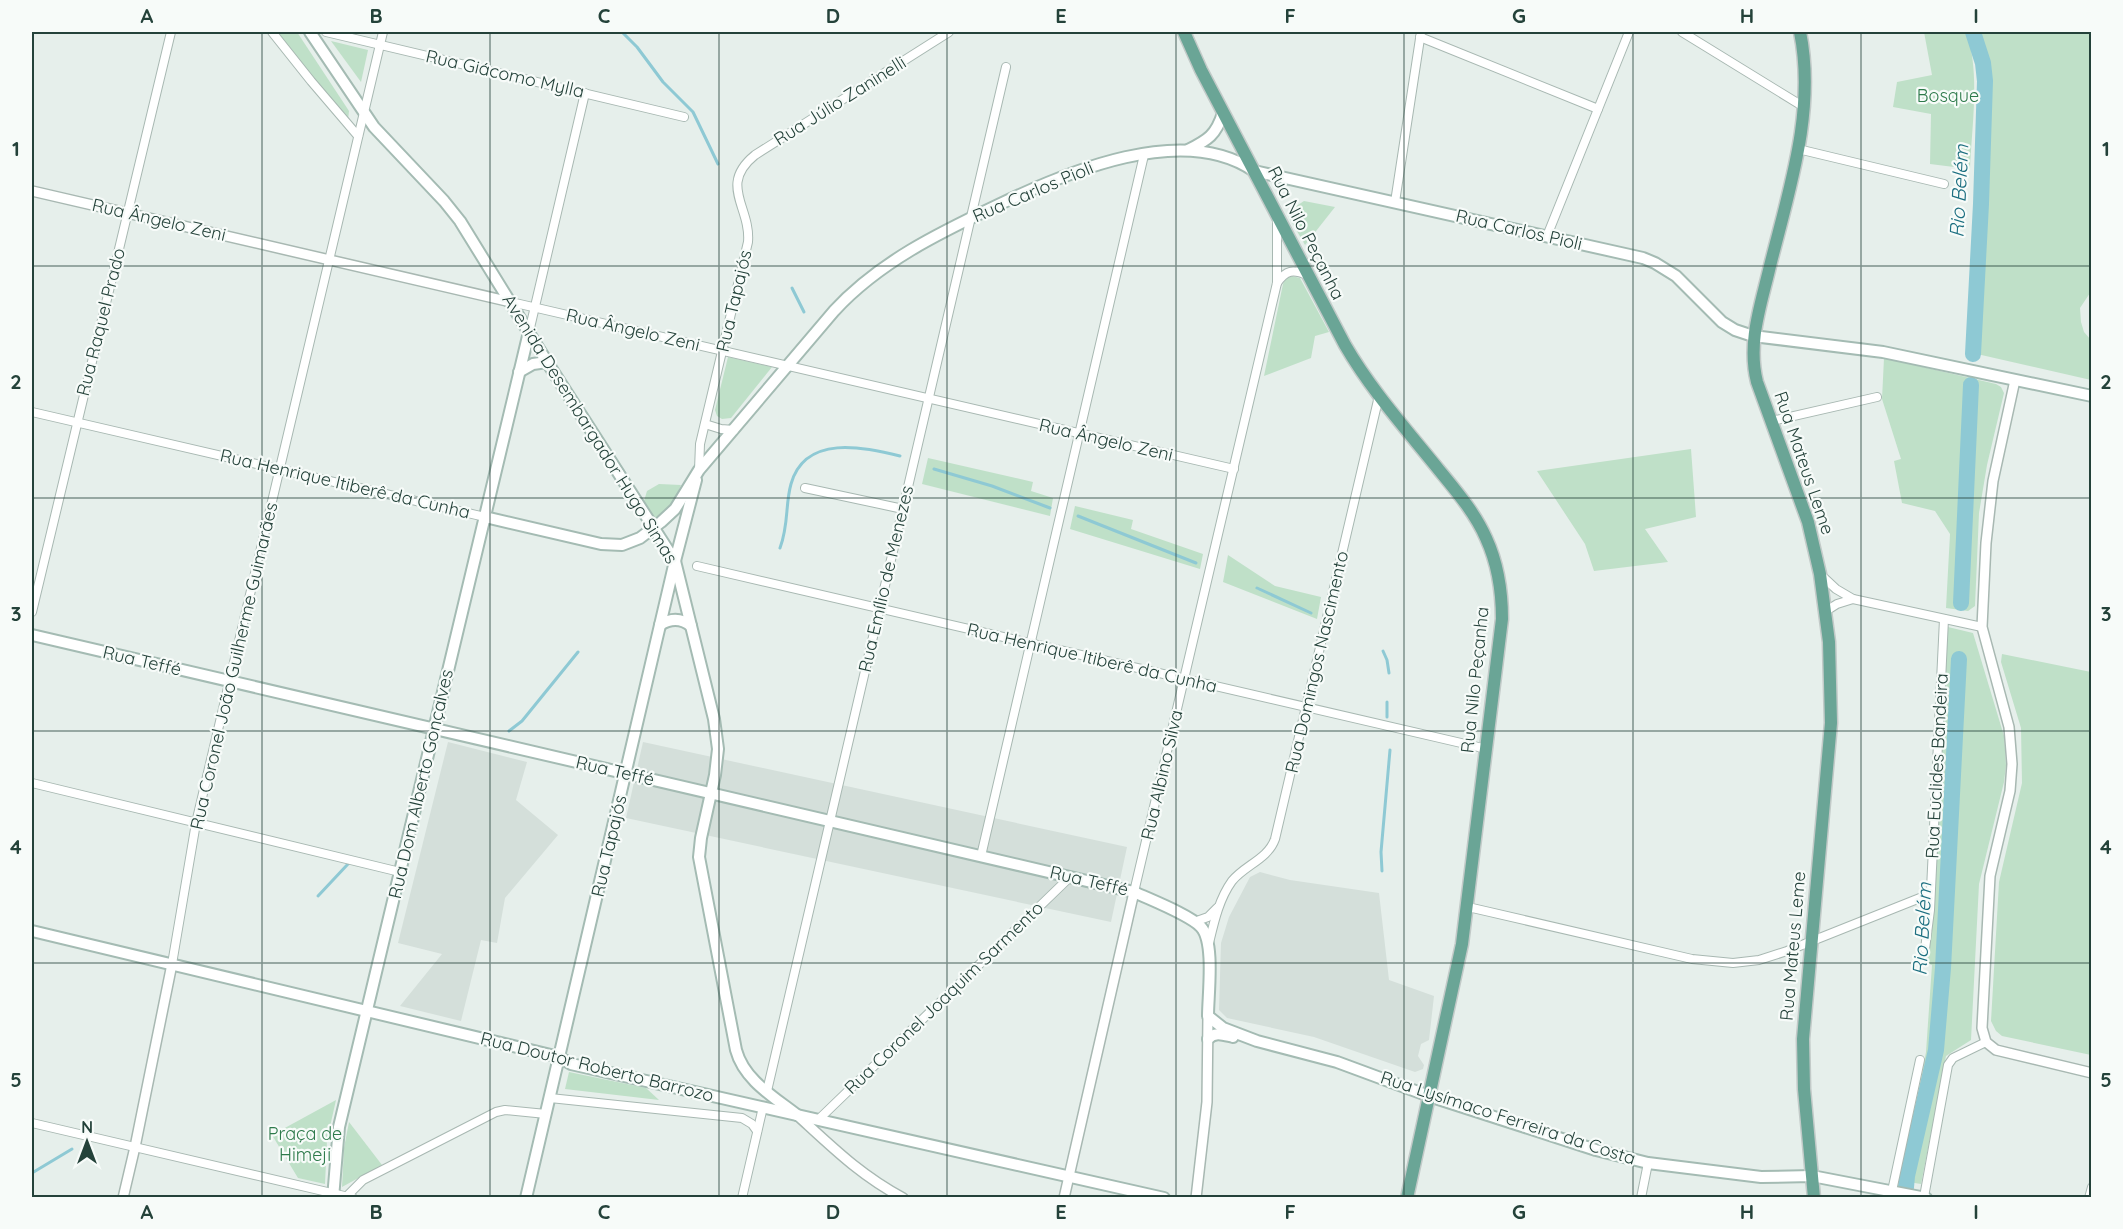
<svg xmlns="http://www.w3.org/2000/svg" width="2123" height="1229" viewBox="0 0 2123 1229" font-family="Quicksand,sans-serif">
  <rect width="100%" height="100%" fill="#e6efeb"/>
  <g fill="#d4dfda">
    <polygon points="448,742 527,762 516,800 558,835 505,898 497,943 481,940 461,1021 400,1006 442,954 398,943"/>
    <polygon points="643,742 1127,847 1111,922 626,818"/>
    <polygon points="1260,872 1290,880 1379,893 1389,980 1434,996 1429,1040 1421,1044 1418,1056 1424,1065 1423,1069 1415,1072 1314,1037 1227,1018 1219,1010 1221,943 1229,917 1250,877"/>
  </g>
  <g fill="#bfe0c8">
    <polygon points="276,32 297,32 349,111 348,120"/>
    <path d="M1924,32H1967C1980,76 1972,124 1970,169L1930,164L1931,114L1893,107L1897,82L1932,75Z"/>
    <polygon points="1977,32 2091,32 2092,290 2080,308 2081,322 2084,332 2091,340 2091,380 1977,354 1990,86 1987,62"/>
    <polygon points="331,41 368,50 361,82"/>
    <polygon points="1304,201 1335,207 1305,245 1290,219 1295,207"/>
    <polygon points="1292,276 1300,278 1329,332 1315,336 1311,358 1264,376 1283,284 1286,278"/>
    <polygon points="728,357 772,367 731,418 722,419 717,416 715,410"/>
    <polygon points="1884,358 1996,384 2001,387 2004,393 1987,465 1979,513 1975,606 1968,611 1946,608 1950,534 1935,511 1902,503 1894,461 1901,459 1882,399"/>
    <polygon points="1691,449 1696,517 1645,529 1668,562 1594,571 1585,544 1537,471"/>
    <polygon points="928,458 1033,482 1031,491 1053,498 1050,516 922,484"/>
    <polygon points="659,484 681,485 673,504 657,521 644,501 647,491"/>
    <polygon points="1075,506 1133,520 1131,529 1203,554 1200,569 1070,529"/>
    <polygon points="1228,555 1275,586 1321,597 1317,619 1223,582"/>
    <polygon points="1948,627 1973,633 2004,736 2006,765 2004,782 1979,884 1971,1040 1946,1056 1921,1184 1902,1181 1926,1052 1932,965 1926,963 1934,898"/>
    <polygon points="2002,654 2091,672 2091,1055 2002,1036 1996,1031 1991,1021 1999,882 2022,783 2021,728 2001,662"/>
    <polygon points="569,1072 646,1088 659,1100 565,1089"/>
    <polygon points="336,1100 327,1140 325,1184 298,1178 272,1135"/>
    <polygon points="349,1122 382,1165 342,1187 344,1148"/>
  </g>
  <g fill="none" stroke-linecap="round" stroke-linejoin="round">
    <g stroke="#8ec9d4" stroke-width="3">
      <polyline points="622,32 637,47 663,82 693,112 718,164"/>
      <polyline points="792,288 804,312"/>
      <polyline points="934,469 992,486 1050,508"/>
      <polyline points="1078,516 1196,563"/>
      <path d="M780,548C789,524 785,505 791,484C805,434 864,447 900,456"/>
      <polyline points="1257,588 1311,613"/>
      <polyline points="1383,651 1387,660 1389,673"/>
      <polyline points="1387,702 1387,717"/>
      <polyline points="509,731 522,721 578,652"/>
      <polyline points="1382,871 1381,852 1390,750"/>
      <polyline points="318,896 348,864"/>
      <polyline points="32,1173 72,1149"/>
    </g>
    <g stroke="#8ec9d4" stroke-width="16">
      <polyline points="1973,354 1981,204 1985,81 1983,63 1973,32"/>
      <polyline points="1961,603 1971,385"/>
      <polyline points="1905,1198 1907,1176 1936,1050 1943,968 1959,659"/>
    </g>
    <defs>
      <g id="minor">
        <polyline points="272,32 311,81 358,136"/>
        <polyline points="326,32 684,117"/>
        <polyline points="1682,32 1804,107"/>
        <polyline points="1420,37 1598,109"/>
        <polyline points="1798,149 1944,184"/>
        <polyline points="1395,202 1421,32"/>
        <polyline points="1547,236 1629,32"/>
        <path d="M1277,283C1286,270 1293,269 1307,275"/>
        <polyline points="511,302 1234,469"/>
        <polyline points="529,332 585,93"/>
        <polyline points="32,412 485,517"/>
        <polyline points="1772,421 1877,397"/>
        <polyline points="705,424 721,429 734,430"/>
        <path d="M699,470L700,444L748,242C751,207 718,185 755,155L949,32"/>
        <polyline points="805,488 903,509"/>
        <polyline points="697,566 1487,749"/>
        <polyline points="1821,575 1836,589 1853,599 1982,627"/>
        <polyline points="1826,611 1837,604 1853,599"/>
        <polyline points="32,612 171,32"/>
        <polyline points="32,783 400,872"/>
        <polyline points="981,856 1144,155"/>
        <polyline points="1134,892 1277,283 1277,217"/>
        <polyline points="1468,907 1692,959 1733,963 1759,960 1787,951 1930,894"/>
        <polyline points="1194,922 1208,917 1217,908"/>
        <path d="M1209,943C1214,922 1219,899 1232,881C1245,865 1268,859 1275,839L1379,396"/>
        <polyline points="1925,949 1930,910 1944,619"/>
        <polyline points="172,964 196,823 383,32"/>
        <polyline points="767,1091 1006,67"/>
        <polyline points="550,1098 742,1118 752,1124 757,1131"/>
        <polyline points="818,1120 1070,877"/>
        <polyline points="32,1123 353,1198"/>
        <polyline points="347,1196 363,1180 496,1112 505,1110 546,1114"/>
        <polyline points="1924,1197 1948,1065 1953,1058 1986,1042"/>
        <polyline points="742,1198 763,1107"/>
        <polyline points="1641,1198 1648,1163"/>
        <polyline points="1892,1198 1892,1191 1920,1060"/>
        <polyline points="2089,1198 2092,1187"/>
      </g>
      <g id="tertiary">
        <polyline points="32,191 511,302"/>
        <polyline points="2015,380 1993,481 1986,543 1982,627 2009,727 2012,764 2010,791 1990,876 1982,1028 1986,1042 1996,1050 2092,1073"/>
        <path d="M797,1115C832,1147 860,1175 903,1198"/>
        <polyline points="123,1198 135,1147 172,964"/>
        <polyline points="1064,1198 1134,892"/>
        <polyline points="1196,1198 1207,1102 1208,1016"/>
      </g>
      <g id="secondary">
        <path d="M310,32L374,127L444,201L460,221L547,362L675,561L714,719L718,749L715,775L701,838L699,857L736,1050C744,1080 774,1097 797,1115"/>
        <path d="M1188,150C1208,140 1216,135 1223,113"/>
        <polyline points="519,372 533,364 547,362"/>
        <path d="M485,517L601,544L622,545L640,538L661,522L675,509L699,470L834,311C879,262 939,233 998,205C1067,172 1183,122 1254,171L1643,258L1655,263L1676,276L1722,322L1735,330L1753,336L1883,352L2092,396"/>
        <path d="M660,625C671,618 681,618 691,626"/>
        <path d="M32,635L1134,892C1151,900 1190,915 1201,927C1215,942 1208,995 1208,1016L1223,1028L1257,1041L1337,1062L1429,1096L1596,1150L1648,1163L1761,1177L1812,1176L1926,1198"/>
        <polyline points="32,931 559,1057 571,1064 1164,1198"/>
        <path d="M1208,1039C1215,1031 1224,1035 1233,1037"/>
        <polyline points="333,1198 339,1127 529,332"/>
        <polyline points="526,1198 675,561 696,480"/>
      </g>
      <g id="primary">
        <path d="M1184,32L1201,70L1345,345C1371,390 1406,429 1439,470C1457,492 1475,513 1486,538C1498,564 1502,591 1502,619L1462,944L1407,1198"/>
        <path d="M1800,32C1816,110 1789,190 1770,266C1761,305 1747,342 1757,382L1808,522L1820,574L1829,642L1831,723L1803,1039L1804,1089L1814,1198"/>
      </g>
    </defs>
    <use href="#minor" stroke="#a8b8b2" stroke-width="10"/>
    <use href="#tertiary" stroke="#a8b8b2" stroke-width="12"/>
    <use href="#secondary" stroke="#a4bbb3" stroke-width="14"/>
    <use href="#primary" stroke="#c2cac8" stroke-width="15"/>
    <use href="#minor" stroke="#fff" stroke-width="8"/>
    <use href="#tertiary" stroke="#fff" stroke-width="9"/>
    <use href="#secondary" stroke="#fff" stroke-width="10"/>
    <use href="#primary" stroke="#6aa596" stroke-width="12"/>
  </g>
  <path fill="none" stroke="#24423a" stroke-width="1.5" stroke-opacity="0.55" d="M262,32V1198M490,32V1198M719,32V1198M947,32V1198M1176,32V1198M1404,32V1198M1633,32V1198M1861,32V1198M32,266H2092M32,498H2092M32,731H2092M32,963H2092"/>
  <g text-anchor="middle" stroke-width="4.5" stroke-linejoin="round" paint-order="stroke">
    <g font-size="18" fill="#24423a" stroke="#f7fbf9">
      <text transform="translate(505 74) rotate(13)" y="6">Rua Giácomo Mylla</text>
      <text transform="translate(840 101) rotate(-32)" y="6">Rua Júlio Zaninelli</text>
      <text transform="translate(1033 192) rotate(-23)" y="6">Rua Carlos Pioli</text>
      <text transform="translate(159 220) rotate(13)" y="6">Rua Ângelo Zeni</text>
      <text transform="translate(1519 230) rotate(13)" y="6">Rua Carlos Pioli</text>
      <text transform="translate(1306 233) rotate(63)" y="6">Rua Nilo Peçanha</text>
      <text transform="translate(734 301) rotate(-77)" y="6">Rua Tapajós</text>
      <text transform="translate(101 322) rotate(-76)" y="6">Rua Raquel Prado</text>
      <text transform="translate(633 330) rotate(13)" y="6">Rua Ângelo Zeni</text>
      <text transform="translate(590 429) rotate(58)" y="6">Avenida Desembargador Hugo Simas</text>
      <text transform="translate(1106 440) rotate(13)" y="6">Rua Ângelo Zeni</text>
      <text transform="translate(1804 463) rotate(71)" y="6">Rua Mateus Leme</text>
      <text transform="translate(345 484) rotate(13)" y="6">Rua Henrique Itiberê da Cunha</text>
      <text transform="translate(886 579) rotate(-77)" y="6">Rua Emílio de Menezes</text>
      <text transform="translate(1092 658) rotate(13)" y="6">Rua Henrique Itiberê da Cunha</text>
      <text transform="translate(142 661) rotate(13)" y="6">Rua Teffé</text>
      <text transform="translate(1317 662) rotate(-77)" y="6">Rua Domingos Nascimento</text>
      <text transform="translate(234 666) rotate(-77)" y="6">Rua Coronel João Guilherme Guimarães</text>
      <text transform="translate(1475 680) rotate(-84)" y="6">Rua Nilo Peçanha</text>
      <text transform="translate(1937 766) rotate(-87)" y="6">Rua Euclides Bandeira</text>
      <text transform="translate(615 771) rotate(13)" y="6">Rua Teffé</text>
      <text transform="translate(1162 775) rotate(-77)" y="6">Rua Albino Silva</text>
      <text transform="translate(421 784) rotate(-77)" y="6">Rua Dom Alberto Gonçalves</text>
      <text transform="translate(609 846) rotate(-77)" y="6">Rua Tapajós</text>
      <text transform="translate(1089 881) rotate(13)" y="6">Rua Teffé</text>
      <text transform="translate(1793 946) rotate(-85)" y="6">Rua Mateus Leme</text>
      <text transform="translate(944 998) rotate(-44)" y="6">Rua Coronel Joaquim Sarmento</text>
      <text transform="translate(597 1067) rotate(14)" y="6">Rua Doutor Roberto Barrozo</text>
      <text transform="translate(1508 1118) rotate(18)" y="6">Rua Lysímaco Ferreira da Costa</text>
    </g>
    <g font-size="18" fill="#2d7a4b" stroke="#f7fbf9">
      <text x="1948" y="102">Bosque</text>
      <text x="305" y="1140">Praça de<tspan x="305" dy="21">Himeji</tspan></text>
    </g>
    <g font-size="20" font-style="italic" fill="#1c6f80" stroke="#f7fbf9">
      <text transform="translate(1959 191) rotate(-87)" y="7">Rio Belém</text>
      <text transform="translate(1922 929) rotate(-87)" y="7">Rio Belém</text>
    </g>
  </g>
  <rect width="2123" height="1229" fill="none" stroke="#f7fbf9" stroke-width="66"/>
  <g transform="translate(87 1142)" stroke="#f7fbf9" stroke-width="4.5" paint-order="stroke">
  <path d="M0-4.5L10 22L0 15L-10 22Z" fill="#24423a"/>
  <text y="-9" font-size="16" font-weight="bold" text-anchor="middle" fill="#24423a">N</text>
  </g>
  <rect x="33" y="33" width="2057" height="1163" fill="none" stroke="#24423a" stroke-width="2"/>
  <g font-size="20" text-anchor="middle" font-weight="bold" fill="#24423a">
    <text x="147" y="23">A</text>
    <text x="376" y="23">B</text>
    <text x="604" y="23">C</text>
    <text x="833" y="23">D</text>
    <text x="1061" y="23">E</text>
    <text x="1290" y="23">F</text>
    <text x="1519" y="23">G</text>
    <text x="1747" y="23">H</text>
    <text x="1976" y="23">I</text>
    <text x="16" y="156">1</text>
    <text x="2106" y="156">1</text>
    <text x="16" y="389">2</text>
    <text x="2106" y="389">2</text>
    <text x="16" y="621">3</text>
    <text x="2106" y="621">3</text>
    <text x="16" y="854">4</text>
    <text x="2106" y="854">4</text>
    <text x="16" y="1087">5</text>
    <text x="2106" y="1087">5</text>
    <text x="147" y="1219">A</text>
    <text x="376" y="1219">B</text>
    <text x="604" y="1219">C</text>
    <text x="833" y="1219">D</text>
    <text x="1061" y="1219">E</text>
    <text x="1290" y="1219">F</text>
    <text x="1519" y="1219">G</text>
    <text x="1747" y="1219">H</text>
    <text x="1976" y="1219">I</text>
  </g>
</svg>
